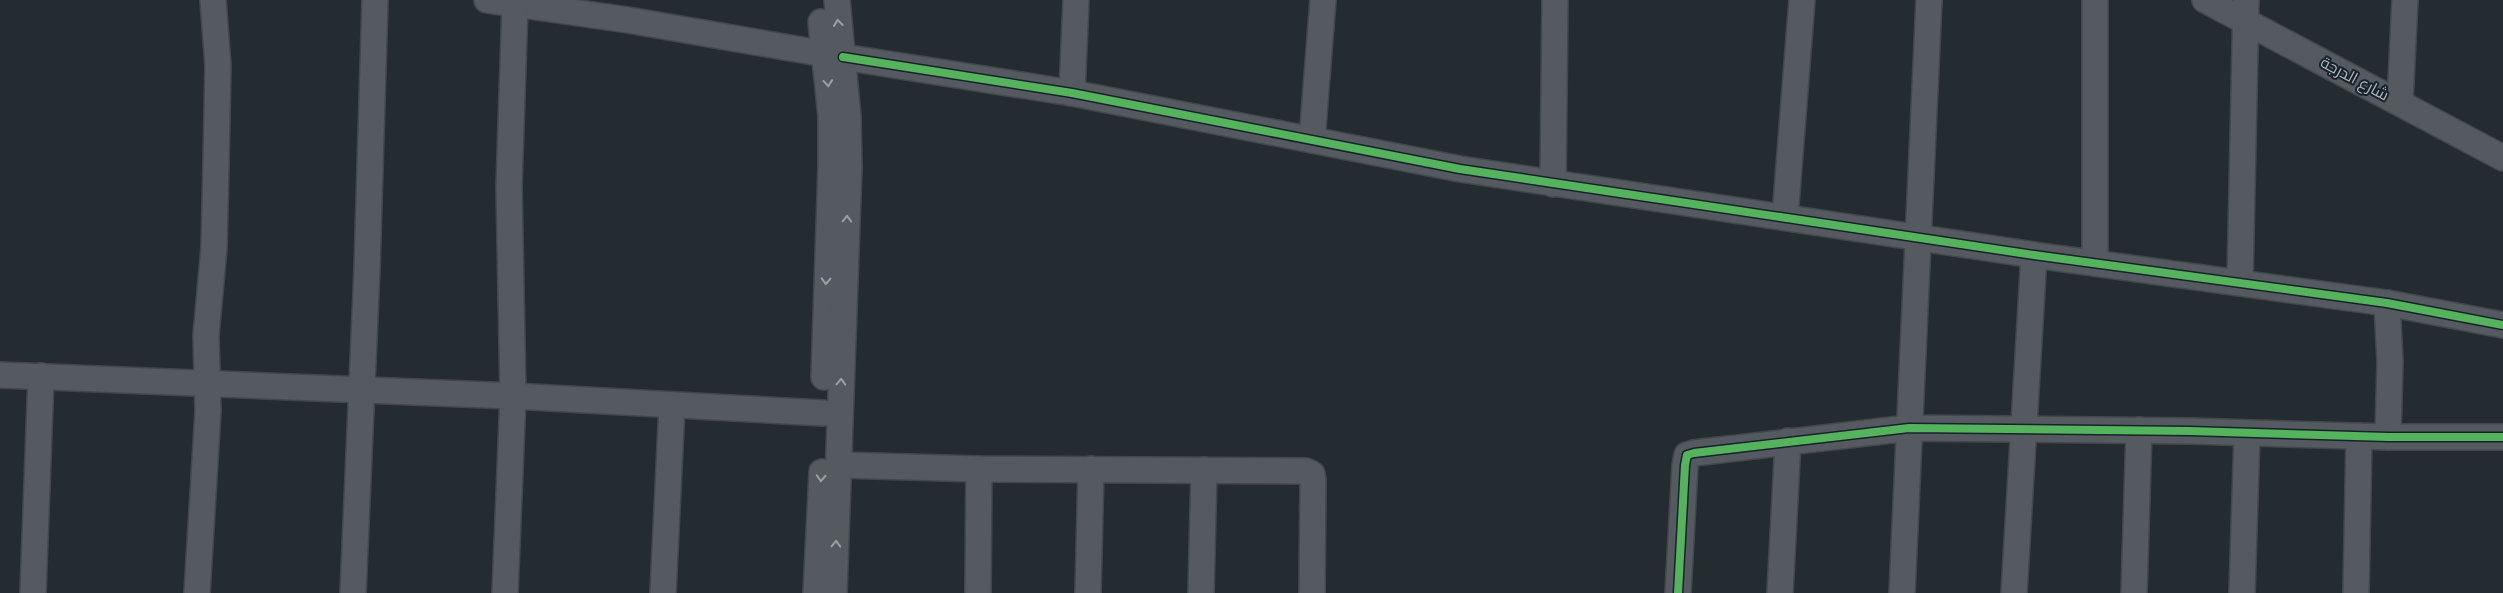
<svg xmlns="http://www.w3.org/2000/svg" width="2503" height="593" viewBox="0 0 2503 593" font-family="Poppins,Cairo,sans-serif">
  <rect width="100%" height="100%" fill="#242b31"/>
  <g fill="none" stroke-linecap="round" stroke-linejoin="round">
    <defs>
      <g id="minor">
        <polyline points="487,0 628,20 825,54"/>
        <polyline points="2205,0 2503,158"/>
        <polyline points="821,22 831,116 831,166 824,377"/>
        <polyline points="843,57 1072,93 1460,169 2034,255 2387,303 2503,325"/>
        <polyline points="1072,93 1076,0"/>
        <polyline points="2400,101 2405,0"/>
        <polyline points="1312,140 1323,0"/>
        <polyline points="1553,184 1555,0"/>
        <polyline points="1785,217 1802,0"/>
        <polyline points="2095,263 2095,0"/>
        <polyline points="2240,282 2246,0"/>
        <polyline points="2387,303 2390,362 2388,437"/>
        <polyline points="0,375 513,396 823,413"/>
        <polyline points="839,465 979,469 1306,471 1312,474 1313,480 1312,593"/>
        <polyline points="33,593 41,376"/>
        <polyline points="197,593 208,411 206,335 214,248 216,164 218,66 213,0"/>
        <polyline points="353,593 367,269 375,0"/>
        <polyline points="505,593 513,396 509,186 515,4"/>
        <polyline points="663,593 672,405"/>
        <polyline points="816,593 822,472"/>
        <polyline points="834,593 849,167 848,117 837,0"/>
        <polyline points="978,593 979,469"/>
        <polyline points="1088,593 1091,469"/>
        <polyline points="1201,593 1204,470"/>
        <polyline points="1678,593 1685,465 1687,455 1694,453 1909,428 2190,431 2388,437 2503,437"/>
        <polyline points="1780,593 1788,441"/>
        <polyline points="1902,593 1929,0"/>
        <polyline points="2014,593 2034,255"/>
        <polyline points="2134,593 2139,430"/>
        <polyline points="2242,593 2247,433"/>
        <polyline points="2356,593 2359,436"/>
      </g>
    </defs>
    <use href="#minor" stroke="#42474c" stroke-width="28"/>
    <use href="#minor" stroke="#545a60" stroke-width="25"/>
    <defs>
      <g id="cycleway">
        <polyline points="843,57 1072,93 1460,169 2034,255 2387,303 2503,325"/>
        <polyline points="1678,593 1685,465 1687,455 1694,453 1909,428 2190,431 2388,437 2503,437"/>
      </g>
    </defs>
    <use href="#cycleway" stroke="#18222b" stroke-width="11"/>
    <use href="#cycleway" stroke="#56b35d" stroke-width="8"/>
  </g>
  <defs><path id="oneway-chevron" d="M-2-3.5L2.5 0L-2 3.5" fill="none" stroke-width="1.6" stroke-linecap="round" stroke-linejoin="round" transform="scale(1.25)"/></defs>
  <g stroke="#97a0ab">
    <use href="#oneway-chevron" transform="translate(838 23) rotate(-96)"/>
    <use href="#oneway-chevron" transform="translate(828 83) rotate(85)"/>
    <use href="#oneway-chevron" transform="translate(847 219) rotate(-88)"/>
    <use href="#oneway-chevron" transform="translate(826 281) rotate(91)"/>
    <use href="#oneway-chevron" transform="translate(841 382) rotate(-88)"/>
    <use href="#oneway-chevron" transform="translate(821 478) rotate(93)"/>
    <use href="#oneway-chevron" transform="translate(836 544) rotate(-88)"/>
  </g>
  <g text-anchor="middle" stroke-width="4" stroke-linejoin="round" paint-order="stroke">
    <g font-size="16" fill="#adb8c4" stroke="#18222b">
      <text transform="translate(2355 78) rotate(28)" y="6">شارع الدرجة</text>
    </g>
  </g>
</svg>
